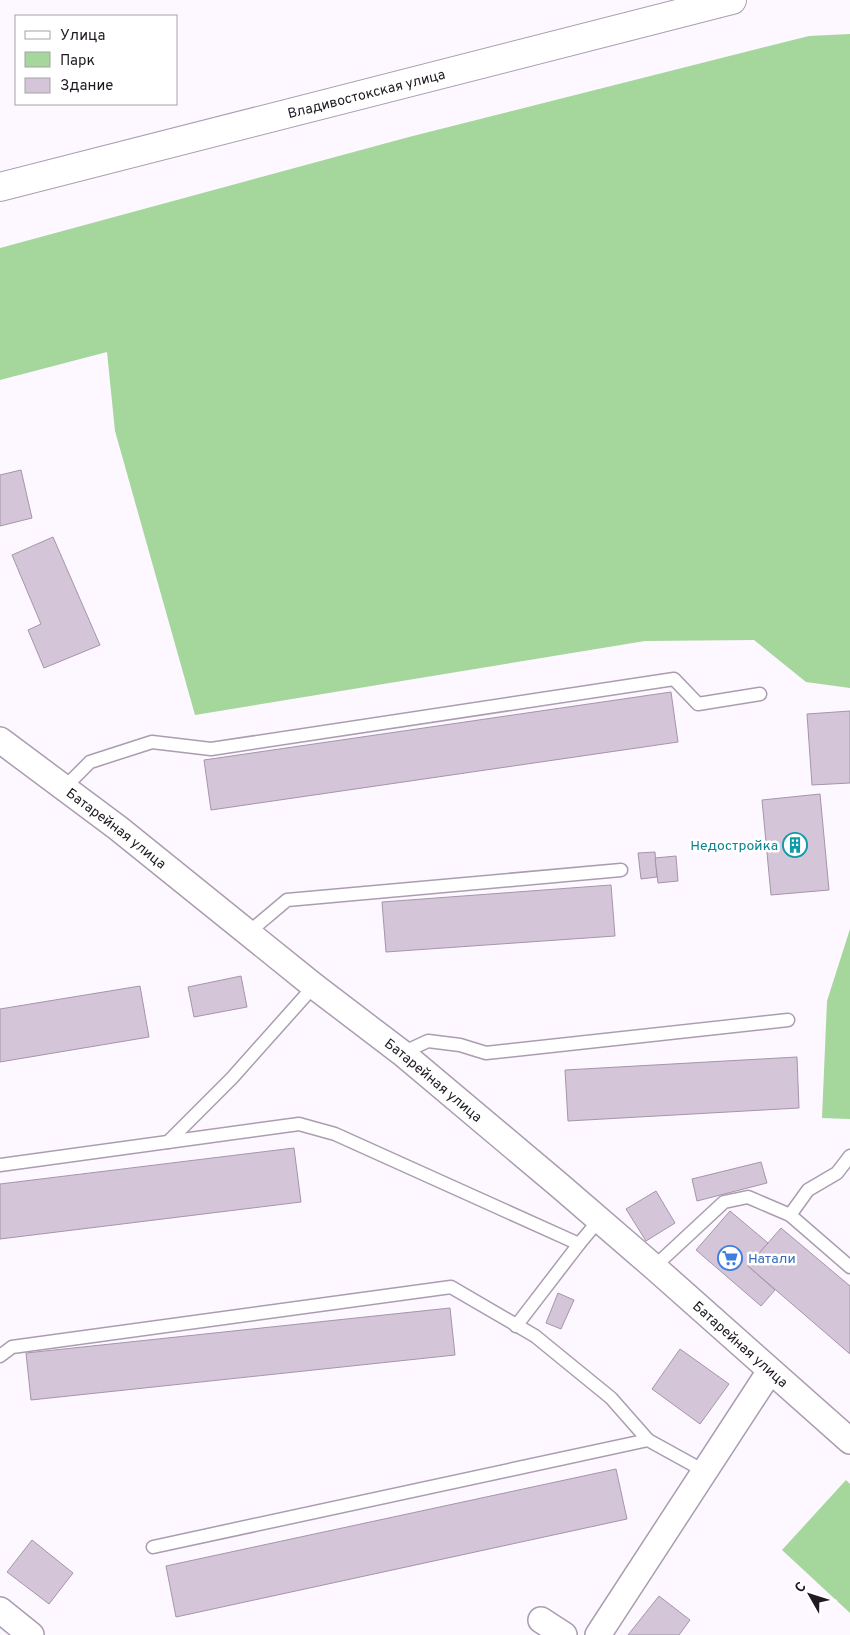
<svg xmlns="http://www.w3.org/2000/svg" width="850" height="1635" viewBox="0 0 850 1635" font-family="Overpass,sans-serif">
  <rect width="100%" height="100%" fill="#fdf7ff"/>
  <g fill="#a5d69b">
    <polygon points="850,34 850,688 806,682 754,640 645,641 195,715 115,431 107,352 0,380 0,248 409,137 809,36"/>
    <polygon points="850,929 850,1119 822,1118 827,1001"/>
    <polygon points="846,1480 850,1484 850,1613 782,1550"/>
  </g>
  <g fill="#d4c5d9" stroke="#a496a9">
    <polygon points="21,470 32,518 0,526 0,475"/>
    <polygon points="53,537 100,645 44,668 28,630 41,624 12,555"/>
    <polygon points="671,692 678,742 211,810 204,760"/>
    <polygon points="850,711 850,783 812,785 807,714"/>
    <polygon points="820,794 829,890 771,895 762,800"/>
    <polygon points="655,852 657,877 641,879 638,853"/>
    <polygon points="676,856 678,881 658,883 655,858"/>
    <polygon points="611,885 615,936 386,952 382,902"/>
    <polygon points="241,976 247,1007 194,1017 188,987"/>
    <polygon points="140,986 149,1037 0,1062 0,1009"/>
    <polygon points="797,1057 799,1108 568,1121 565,1070"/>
    <polygon points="294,1148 301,1202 0,1239 0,1184"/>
    <polygon points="761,1162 767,1183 697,1201 692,1179"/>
    <polygon points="656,1191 675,1223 646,1241 626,1209"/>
    <polygon points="730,1211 768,1243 748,1266 775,1290 761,1306 696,1250"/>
    <polygon points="781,1228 850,1286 850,1354 748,1266"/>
    <polygon points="558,1293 574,1300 561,1329 546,1323"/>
    <polygon points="450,1308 455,1355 31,1400 26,1353"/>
    <polygon points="680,1349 729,1384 700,1424 652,1389"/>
    <polygon points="616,1469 627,1519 176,1617 166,1566"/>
    <polygon points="32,1540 73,1573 49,1604 7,1572"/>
    <polygon points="659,1596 690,1620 679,1635 628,1635"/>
  </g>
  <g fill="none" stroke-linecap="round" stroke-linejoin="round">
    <defs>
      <g id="service">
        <polyline points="64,788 90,762 152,742 211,749 674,679 698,704 760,694"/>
        <polyline points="249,932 287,900 621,870"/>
        <polyline points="402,1053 428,1041 460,1045 486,1053 788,1020"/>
        <polyline points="168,1142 232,1078 314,986"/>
        <polyline points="0,1165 299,1124 335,1134 579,1244 599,1220"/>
        <polyline points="790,1215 808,1190 837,1173 850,1156"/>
        <polyline points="654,1267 724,1202 748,1197 790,1215 850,1267"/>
        <polyline points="516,1326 579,1244"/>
        <polyline points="0,1356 12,1347 451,1287 535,1336 611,1398 648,1440 706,1472"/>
        <polyline points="153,1547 648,1440"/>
      </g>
      <g id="minor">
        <path id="s1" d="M0,740L118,828L314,986L402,1053L559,1185L654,1267L850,1441"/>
        <polyline points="0,1610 31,1635"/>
        <polyline points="541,1620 564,1635"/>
        <polyline points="598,1635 770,1371"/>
      </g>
      <g id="primary">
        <path id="s2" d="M0,187L732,0"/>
      </g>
    </defs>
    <use href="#service" stroke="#ab9db0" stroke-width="15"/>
    <use href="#minor" stroke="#ab9db0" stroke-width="28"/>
    <use href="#primary" stroke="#ab9db0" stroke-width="30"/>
    <use href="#service" stroke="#fff" stroke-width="12"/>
    <use href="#minor" stroke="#fff" stroke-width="25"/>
    <use href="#primary" stroke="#fff" stroke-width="28"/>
  </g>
  <defs>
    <symbol id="building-ring" viewBox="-11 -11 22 22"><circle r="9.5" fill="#fff" stroke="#0f9aa8" stroke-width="1.5"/><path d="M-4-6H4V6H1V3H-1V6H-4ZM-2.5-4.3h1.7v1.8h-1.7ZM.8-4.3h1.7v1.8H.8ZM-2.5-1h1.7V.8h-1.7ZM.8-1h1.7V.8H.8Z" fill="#0f9aa8"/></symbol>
    <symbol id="supermarket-ring" viewBox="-11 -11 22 22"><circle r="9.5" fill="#fff" stroke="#3f7fe0" stroke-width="1.5"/><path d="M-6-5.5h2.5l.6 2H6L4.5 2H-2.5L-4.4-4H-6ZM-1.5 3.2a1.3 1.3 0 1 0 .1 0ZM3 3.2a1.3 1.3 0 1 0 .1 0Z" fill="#3f7fe0"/></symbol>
  </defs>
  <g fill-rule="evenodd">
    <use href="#building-ring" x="781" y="831" width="28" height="28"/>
    <use href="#supermarket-ring" x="716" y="1244" width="28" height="28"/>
  </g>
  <g text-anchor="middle" stroke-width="5" stroke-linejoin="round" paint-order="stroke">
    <g font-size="14" fill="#1f1a21" stroke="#fff">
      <text dy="5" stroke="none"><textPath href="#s2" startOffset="378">Владивостокская улица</textPath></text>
      <text dy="5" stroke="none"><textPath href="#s1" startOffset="146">Батарейная улица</textPath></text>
      <text dy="5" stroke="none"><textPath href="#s1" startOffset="551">Батарейная улица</textPath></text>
      <text dy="5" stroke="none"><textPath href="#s1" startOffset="956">Батарейная улица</textPath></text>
    </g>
    <g font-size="14" fill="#0d838f" stroke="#fff" text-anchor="end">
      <text x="778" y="850">Недостройка</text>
    </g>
    <g font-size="14" fill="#366cbe" stroke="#fff" text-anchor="start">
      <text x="748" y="1263">Натали</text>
    </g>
  </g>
  <rect x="15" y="15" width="162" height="90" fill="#ffffff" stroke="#a5a3a6"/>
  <rect x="25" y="31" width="25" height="8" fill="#ffffff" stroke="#a5a3a6"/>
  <text x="60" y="40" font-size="15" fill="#1f1a21">Улица</text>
  <rect x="25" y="52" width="25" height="15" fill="#a5d69b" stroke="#a5a3a6"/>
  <text x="60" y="65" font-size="15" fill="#1f1a21">Парк</text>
  <rect x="25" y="78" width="25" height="15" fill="#d4c5d9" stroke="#a5a3a6"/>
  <text x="60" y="90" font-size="15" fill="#1f1a21">Здание</text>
  <g transform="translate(810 1595) rotate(309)" stroke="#ffffff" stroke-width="4" paint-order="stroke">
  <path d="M0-4L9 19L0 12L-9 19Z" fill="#1f1a21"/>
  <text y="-8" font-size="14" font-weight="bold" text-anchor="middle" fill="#1f1a21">С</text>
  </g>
</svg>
